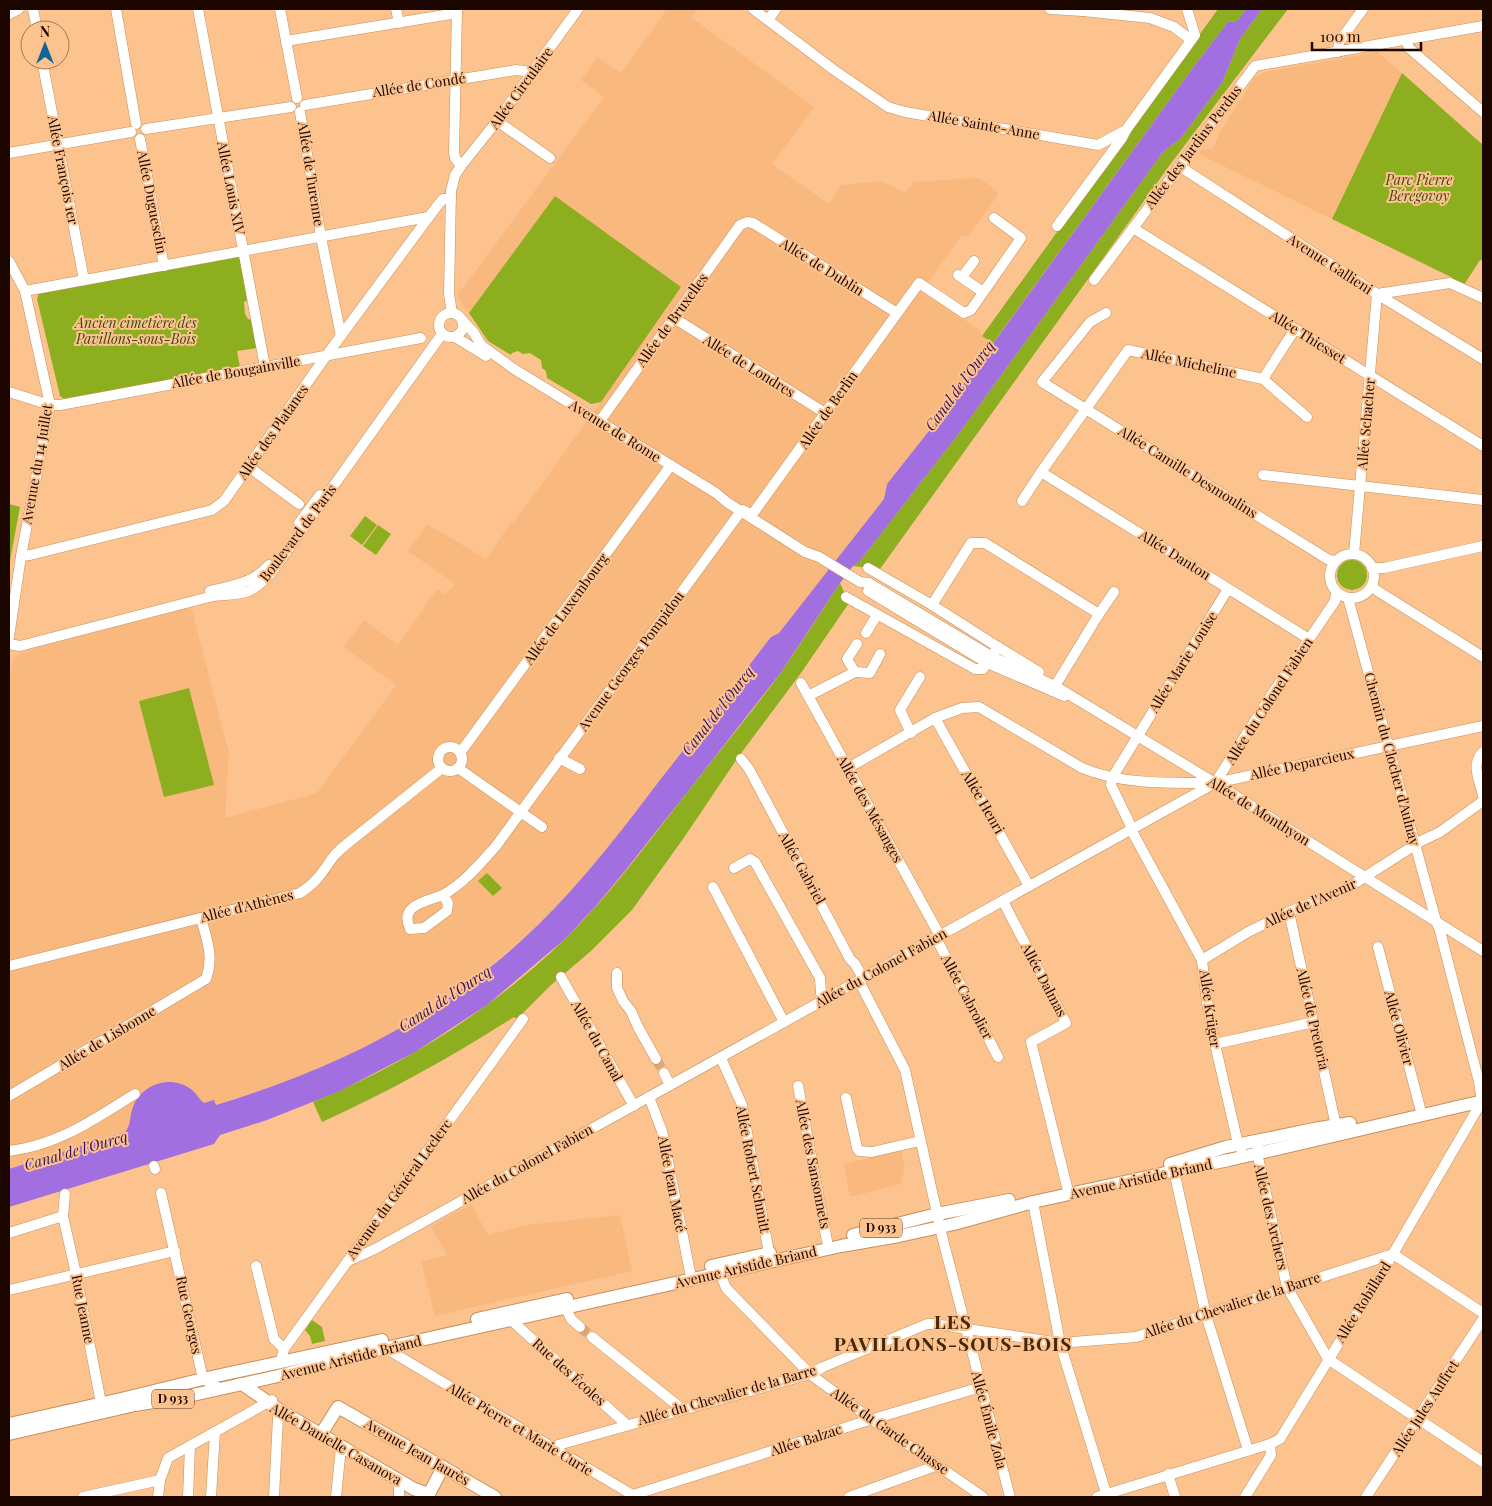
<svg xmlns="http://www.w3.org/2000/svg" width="1492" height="1506" viewBox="0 0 1492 1506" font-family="'Playfair Display',serif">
  <rect width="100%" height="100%" fill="#fdc38f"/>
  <g fill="#f8b87e">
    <polygon points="667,9 697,9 691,17 814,107 772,164 829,204 841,185 881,181 905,193 914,182 975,178 983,180 999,193 969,235 961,236 923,290 979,330 982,336 993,343 936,422 887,484 884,499 779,634 771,637 620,832 580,882 538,925 495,962 430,1010 400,1029 336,1062 307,1075 216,1105 204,1103 191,1089 180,1083 166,1082 154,1085 143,1092 132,1108 130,1125 125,1132 9,1169 9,675 12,663 17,655 32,649 191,607 229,753 225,818 317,793 396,685 344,647 364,620 398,645 437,589 445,594 455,584 408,551 427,524 486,559 512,521 514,522 601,402 555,196 469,313 457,296 604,97 581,80 597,57 621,73"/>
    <polygon points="1377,52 1402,73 1332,219 1199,154 1202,149 1213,149 1220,132 1254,78 1264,72"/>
    <polygon points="901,1150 905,1169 903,1169 904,1173 902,1174 903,1177 901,1178 901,1184 850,1197 844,1164"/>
    <polygon points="471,1204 488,1235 526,1225 620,1215 632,1271 435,1316 422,1265 423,1261 447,1255 431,1226"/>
  </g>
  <g fill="#8dae1e">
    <polygon points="1218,9 1246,9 1237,21 1228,22 1195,65 993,343 982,336"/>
    <polygon points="1262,9 1288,9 1172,162 880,569 853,566 860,561 960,432 1163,152 1181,138 1222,83 1240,39"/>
    <polygon points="1402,73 1483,145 1483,261 1480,260 1462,288 1450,283 1453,278 1332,219"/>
    <polygon points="555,196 681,287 601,402 591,404 547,378 546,371 542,368 541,360 530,353 523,354 518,351 512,353 511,355 488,341 469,313"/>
    <polygon points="238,257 240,259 248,300 244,302 245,314 248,319 252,320 257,348 237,351 240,367 64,399 60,396 37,299 39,293"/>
    <polygon points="9,504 20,507 9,566"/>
    <polygon points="365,516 377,525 362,545 350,536"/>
    <polygon points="378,525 391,534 376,555 363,546"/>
    <circle cx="1352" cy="575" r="15"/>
    <path d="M840,583L849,603L801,673L739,756L683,839L632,910L591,951L550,986L517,1019L514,1017C452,1057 388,1092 322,1122L313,1102C406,1064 493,1009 565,939C611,894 649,841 689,790C720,751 752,712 782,671C802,642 821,612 840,583Z"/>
    <polygon points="189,688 214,785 164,797 139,701"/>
    <polygon points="487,873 502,888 493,896 478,881"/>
    <polygon points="312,1320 322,1327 325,1341 312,1344 310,1336 305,1330"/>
  </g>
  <path fill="#a26fe0" d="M1246,9H1262L1240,39L1222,83L1181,138L1163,152L960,432L860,561L853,566L840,583L782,671L711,762L625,871L595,907L565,939L487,1005L415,1052L340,1091L267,1120L220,1135L214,1144L9,1207V1169L125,1132C132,1124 129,1116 133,1107C141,1084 171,1074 191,1089C196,1093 199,1099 204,1103L214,1100L216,1105C338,1068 447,1014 539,924C584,880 622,830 660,780C697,733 734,685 771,637L779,633L884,499L887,484L936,422L1195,65L1228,22L1237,21Z"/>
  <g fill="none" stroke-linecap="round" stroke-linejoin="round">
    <g stroke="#dba77a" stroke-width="10" stroke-dasharray="10 5" stroke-linecap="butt">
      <polyline points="656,1059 664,1073"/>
      <polyline points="580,1327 592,1337"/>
    </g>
    <defs>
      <g id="minor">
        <polyline points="33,9 37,30"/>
        <polyline points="116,9 136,124"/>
        <polyline points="198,9 265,367"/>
        <polyline points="280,9 297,98"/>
        <polyline points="396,9 399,23"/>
        <polyline points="457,9 454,152 455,158 461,166"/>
        <polyline points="753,9 834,70 888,107 905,112 1098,145 1126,130 1195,35 1187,9"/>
        <polyline points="1050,9 1083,11"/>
        <polyline points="1082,9 1083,11 1150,18 1174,27 1191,40"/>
        <polyline points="9,14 19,9"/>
        <polyline points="768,20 776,9"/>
        <polyline points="1406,40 1409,48 1483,112"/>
        <polyline points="286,41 457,13"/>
        <polyline points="1338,52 1339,42 1363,9"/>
        <polyline points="42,60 84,280"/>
        <polyline points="305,105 516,70 533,72"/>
        <polyline points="300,112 321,237 341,336"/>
        <polyline points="497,121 550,158"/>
        <polyline points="146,129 291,107"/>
        <polyline points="140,139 164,266"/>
        <polyline points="9,153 131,132"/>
        <polyline points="1179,166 1377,294 1483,359"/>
        <polyline points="1057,226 1122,138 1126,130"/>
        <polyline points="1133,228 1483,446"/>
        <polyline points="9,261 25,291 50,405 21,556 9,637"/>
        <polyline points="958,275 983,292"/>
        <polyline points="962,277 974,261"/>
        <polyline points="1094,280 1255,66 1483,26"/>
        <polyline points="25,291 428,217"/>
        <circle cx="451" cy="325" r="12"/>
        <polyline points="452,313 449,294 451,191 455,175 461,166 497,121 578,9"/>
        <polyline points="1106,313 1090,322 1042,382 1329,560 1335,561"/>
        <polyline points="674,318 825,413"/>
        <polyline points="463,321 474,333 481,345 514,369 716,493 728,503 805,552 819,557 860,582 869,583 991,656 1055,686 1215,783 1483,951"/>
        <polyline points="455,337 486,356"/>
        <polyline points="1263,379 1307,417"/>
        <polyline points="9,392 50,405 60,405 421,338"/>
        <polyline points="600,421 740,225 747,222 753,223 897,313"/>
        <polyline points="249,467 299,504"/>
        <polyline points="1041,472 1309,639"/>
        <polyline points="1263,475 1483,500"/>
        <polyline points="1022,501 1041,472 1128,350 1263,379 1295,329"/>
        <polyline points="743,510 750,514 754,512 919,283 964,313 971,310 1021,238 994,218"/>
        <polyline points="299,523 320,495"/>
        <polyline points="1354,554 1377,294 1450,283 1483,298"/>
        <circle cx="1352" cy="576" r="22"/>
        <polyline points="21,556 30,555 212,510 224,501 326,356 437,206 443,199 451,199"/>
        <polyline points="1372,568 1384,568 1483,546"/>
        <polyline points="1372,585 1376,590 1483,657"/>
        <polyline points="1228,589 1112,778 1111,785 1129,822 1134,835 1202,960 1207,1003 1215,1044 1238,1144 1241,1149"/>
        <path d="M210,591C231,586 254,583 269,565"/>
        <polyline points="868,591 987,663 1064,696"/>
        <polyline points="846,597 975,669 983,669 998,647 932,605 868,568"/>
        <polyline points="932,605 971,543 985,543 1099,614"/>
        <polyline points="866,633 877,615"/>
        <path d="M9,644L20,646L213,596C243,593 249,597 272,572L442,334"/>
        <polyline points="857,644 847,659 855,672 870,673 880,654"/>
        <polyline points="998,647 1039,672"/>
        <polyline points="801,683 940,936"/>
        <polyline points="1052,691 1099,614 1114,592"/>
        <polyline points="808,696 855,672"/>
        <polyline points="935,718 1029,886"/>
        <polyline points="911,733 900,710 920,677"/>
        <circle cx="450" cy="759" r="12"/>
        <path d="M1483,752C1470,764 1480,781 1483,796"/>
        <polyline points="460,753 671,465"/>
        <polyline points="559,758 580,769"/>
        <polyline points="741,759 749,769 850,959 855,964 863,978"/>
        <polyline points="458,768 542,827"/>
        <path d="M848,768L935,718L962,708L979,707L1082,768C1123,785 1171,783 1215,783L1483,726"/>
        <polyline points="734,868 750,859 755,862 820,978 821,993 824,1000"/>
        <polyline points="713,887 784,1022"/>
        <path d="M443,895C425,902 399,905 410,929L424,928L447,911L448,903L443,895C465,882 479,865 496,846L741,511"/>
        <polyline points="1003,901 1066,1023 1031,1042 1067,1187"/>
        <polyline points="1289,912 1336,1126"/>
        <polyline points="936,938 998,1057"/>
        <polyline points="1378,947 1420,1108"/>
        <polyline points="1202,960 1248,932 1289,912 1346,889 1421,841 1440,832 1483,801"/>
        <path d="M9,966L300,893C317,882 322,873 333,857C337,852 343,847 348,843L442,768"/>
        <polyline points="617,973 617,988 623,1001 631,1011 638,1027 656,1059"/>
        <polyline points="561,977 634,1106"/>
        <polyline points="859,981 905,1070 942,1236 1010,1497"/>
        <polyline points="1215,1044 1314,1022"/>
        <polyline points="721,1058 742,1105 769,1253"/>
        <polyline points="664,1073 670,1085"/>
        <polyline points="798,1086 827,1241"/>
        <path d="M9,1096L206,979C214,956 207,941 201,918"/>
        <polyline points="649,1097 662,1131 690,1272"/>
        <polyline points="846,1098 857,1148 859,1151 872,1152 920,1141"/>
        <polyline points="1258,1146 1257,1153 1287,1287 1328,1359 1483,1462"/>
        <path d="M9,1151C59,1145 94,1119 135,1094"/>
        <polyline points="154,1166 155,1169"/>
        <polyline points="1174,1171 1206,1315 1248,1450"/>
        <polyline points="161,1193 203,1379 221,1389"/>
        <polyline points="1033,1202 1060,1343 1106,1493"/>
        <polyline points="63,1216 76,1274 101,1403"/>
        <polyline points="9,1233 63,1216 65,1194"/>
        <polyline points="348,1261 375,1249 474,1194 1215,783 1276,688 1335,601 1336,592"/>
        <polyline points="256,1266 274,1339 284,1349"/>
        <polyline points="720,1273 726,1288 810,1374 872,1420 983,1497"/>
        <polyline points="9,1290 175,1251"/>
        <polyline points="566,1308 571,1319 580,1327"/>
        <polyline points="511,1320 627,1425"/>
        <polyline points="592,1337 682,1409"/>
        <polyline points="385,1348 636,1497"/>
        <polyline points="281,1361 284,1349 523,1019"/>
        <polyline points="551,1447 810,1374 823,1367 927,1324 934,1324 1060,1343 1136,1337 1393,1254 1483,1313"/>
        <polyline points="1168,1474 1175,1497"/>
        <polyline points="633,1495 863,1422 981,1387"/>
        <polyline points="83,1497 160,1480"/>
        <polyline points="158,1497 160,1480 168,1458 272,1400"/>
        <polyline points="188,1497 190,1446"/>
        <polyline points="211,1497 215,1432"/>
        <polyline points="274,1497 278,1417 281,1411"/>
        <polyline points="336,1497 341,1447"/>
        <polyline points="399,1497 399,1488 402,1483"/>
        <polyline points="849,1497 938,1465"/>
        <polyline points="1097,1497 1270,1444"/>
        <polyline points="1245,1497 1271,1455 1270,1444 1280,1439 1383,1271 1482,1101 1479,1082 1440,931 1436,921 1348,598"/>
        <polyline points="1366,1497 1483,1319"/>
      </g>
      <g id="major">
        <polyline points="1170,1164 1226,1147 1314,1129 1350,1123"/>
        <polyline points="853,1235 937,1214 1009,1200"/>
        <polyline points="711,1266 770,1253"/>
        <polyline points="477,1319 567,1299"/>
        <polyline points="242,1384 281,1411 414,1489 429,1494 443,1467"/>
        <polyline points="9,1424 121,1399 207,1378 382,1340"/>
        <polyline points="9,1434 135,1405 184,1397 278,1376 385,1348 841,1246 899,1236 954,1224 1033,1202 1174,1171 1229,1160 1483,1101"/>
        <polyline points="321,1434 338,1407 495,1497"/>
      </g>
    </defs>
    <use href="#minor" stroke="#c78f5c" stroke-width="11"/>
    <use href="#major" stroke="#c78f5c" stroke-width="14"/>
    <use href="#minor" stroke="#fff" stroke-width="10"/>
    <use href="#major" stroke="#fff" stroke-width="12"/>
  </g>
  <g text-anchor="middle" stroke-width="4" stroke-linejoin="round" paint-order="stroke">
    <g fill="#fdc38f" stroke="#5f3f2b" stroke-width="1">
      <rect x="860" y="1218.5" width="42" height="19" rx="4"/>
      <rect x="152" y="1389.5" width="42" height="19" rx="4"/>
    </g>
    <g font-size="12" font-weight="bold" fill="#1b0700">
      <text x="881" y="1232">D 933</text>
      <text x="173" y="1403">D 933</text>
    </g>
    <g font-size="14" fill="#1b0700" stroke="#fdc38f">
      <text transform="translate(419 85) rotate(-9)" y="5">Allée de Condé</text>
      <text transform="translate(521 88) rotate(-54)" y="5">Allée Circulaire</text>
      <text transform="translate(984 125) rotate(10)" y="5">Allée Sainte-Anne</text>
      <text transform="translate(1193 147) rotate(-53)" y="5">Allée des Jardins Perdus</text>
      <text transform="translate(63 170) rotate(79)" y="5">Allée François 1er</text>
      <text transform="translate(311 174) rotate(81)" y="5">Allée de Turenne</text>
      <text transform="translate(231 188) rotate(79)" y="5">Allée Louis XIV</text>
      <text transform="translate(152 202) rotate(79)" y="5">Allée Duguesclin</text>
      <text transform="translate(1330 264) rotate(33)" y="5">Avenue Gallieni</text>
      <text transform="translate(822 267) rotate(32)" y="5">Allée de Dublin</text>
      <text transform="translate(672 320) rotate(-54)" y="5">Allée de Bruxelles</text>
      <text transform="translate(1308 337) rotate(32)" y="5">Allée Thiesset</text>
      <text transform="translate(1189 363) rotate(12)" y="5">Allée Micheline</text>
      <text transform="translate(749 366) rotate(32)" y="5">Allée de Londres</text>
      <text transform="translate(236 372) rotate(-10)" y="5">Allée de Bougainville</text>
      <text transform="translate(828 410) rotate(-55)" y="5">Allée de Berlin</text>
      <text transform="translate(1366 424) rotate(-85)" y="5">Allée Schacher</text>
      <text transform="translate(615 431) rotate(32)" y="5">Avenue de Rome</text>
      <text transform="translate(273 432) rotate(-55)" y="5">Allée des Platanes</text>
      <text transform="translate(37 464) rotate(-80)" y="5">Avenue du 14 Juillet</text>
      <text transform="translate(1188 472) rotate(32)" y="5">Allée Camille Desmoulins</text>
      <text transform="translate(298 533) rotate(-53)" y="5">Boulevard de Paris</text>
      <text transform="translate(1175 555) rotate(32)" y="5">Allée Danton</text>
      <text transform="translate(566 609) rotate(-54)" y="5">Allée de Luxembourg</text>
      <text transform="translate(631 661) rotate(-54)" y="5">Avenue Georges Pompidou</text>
      <text transform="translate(1183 662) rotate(-58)" y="5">Allée Marie Louise</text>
      <text transform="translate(1269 701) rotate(-57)" y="5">Allée du Colonel Fabien</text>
      <text transform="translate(1392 759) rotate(75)" y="5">Chemin du Clocher d'Aulnay</text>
      <text transform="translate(1302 764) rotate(-12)" y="5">Allée Deparcieux</text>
      <text transform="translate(983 802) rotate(60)" y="5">Allée Henri</text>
      <text transform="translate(870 809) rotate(61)" y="5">Allée des Mésanges</text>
      <text transform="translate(1259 811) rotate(32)" y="5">Allée de Monthyon</text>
      <text transform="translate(802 868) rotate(61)" y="5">Allée Gabriel</text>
      <text transform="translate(1310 903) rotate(-24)" y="5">Allée de l'Avenir</text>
      <text transform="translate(247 906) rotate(-14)" y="5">Allée d'Athènes</text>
      <text transform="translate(881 968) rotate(-29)" y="5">Allée du Colonel Fabien</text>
      <text transform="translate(1044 980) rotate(62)" y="5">Allée Dalmas</text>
      <text transform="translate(967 997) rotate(62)" y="5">Allée Cabrolier</text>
      <text transform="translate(1210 1009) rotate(82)" y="5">Allée Krüger</text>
      <text transform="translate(1313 1019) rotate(77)" y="5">Allée de Pretoria</text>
      <text transform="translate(1399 1028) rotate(75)" y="5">Allée Olivier</text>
      <text transform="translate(107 1038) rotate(-31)" y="5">Allée de Lisbonne</text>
      <text transform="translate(597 1041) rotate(61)" y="5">Allée du Canal</text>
      <text transform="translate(527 1164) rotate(-29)" y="5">Allée du Colonel Fabien</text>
      <text transform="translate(813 1164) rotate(79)" y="5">Allée des Sansonnets</text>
      <text transform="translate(753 1169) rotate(79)" y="5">Allée Robert Schmitt</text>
      <text transform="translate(1141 1179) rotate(-12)" y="5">Avenue Aristide Briand</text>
      <text transform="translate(672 1184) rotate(79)" y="5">Allée Jean Macé</text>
      <text transform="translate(399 1189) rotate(-54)" y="5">Avenue du Général Leclerc</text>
      <text transform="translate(1271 1217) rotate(77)" y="5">Allée des Archers</text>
      <text transform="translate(746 1267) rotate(-13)" y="5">Avenue Aristide Briand</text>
      <text transform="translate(1363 1302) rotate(-58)" y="5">Allée Robillard</text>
      <text transform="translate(1232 1305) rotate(-18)" y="5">Allée du Chevalier de la Barre</text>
      <text transform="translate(83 1309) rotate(79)" y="5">Rue Jeanne</text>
      <text transform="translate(189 1315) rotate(78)" y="5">Rue Georges</text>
      <text transform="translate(351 1358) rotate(-14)" y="5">Avenue Aristide Briand</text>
      <text transform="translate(569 1372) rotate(42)" y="5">Rue des Écoles</text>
      <text transform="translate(727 1395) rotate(-16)" y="5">Allée du Chevalier de la Barre</text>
      <text transform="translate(1425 1408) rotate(-57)" y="5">Allée Jules Auffret</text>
      <text transform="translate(989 1420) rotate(75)" y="5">Allée Émile Zola</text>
      <text transform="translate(520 1429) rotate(31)" y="5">Allée Pierre et Marie Curie</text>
      <text transform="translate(890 1431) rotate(35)" y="5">Allée du Garde Chasse</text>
      <text transform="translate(806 1440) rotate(-18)" y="5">Allée Balzac</text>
      <text transform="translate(336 1444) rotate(30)" y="5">Allée Danielle Casanova</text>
      <text transform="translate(417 1452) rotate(30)" y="5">Avenue Jean Jaurès</text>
    </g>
    <g font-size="14" font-style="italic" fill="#3b4912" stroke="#fdc38f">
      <text x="1419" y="185">Parc Pierre<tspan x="1419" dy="16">Bérégovoy</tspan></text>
      <text x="136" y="328">Ancien cimetière des<tspan x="136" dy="16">Pavillons-sous-Bois</tspan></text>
    </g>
    <g font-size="15" font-style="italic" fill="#361158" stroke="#fdc38f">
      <text transform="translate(960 386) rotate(-54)" y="5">Canal de l'Ourcq</text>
      <text transform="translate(718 711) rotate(-52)" y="5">Canal de l'Ourcq</text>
      <text transform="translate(445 999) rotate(-33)" y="5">Canal de l'Ourcq</text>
      <text transform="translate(76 1151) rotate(-16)" y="5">Canal de l'Ourcq</text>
    </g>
    <g font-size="19" font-weight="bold" letter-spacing="1" fill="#43280c" stroke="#fdc38f">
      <text x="953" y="1329">LES<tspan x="953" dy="22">PAVILLONS-SOUS-BOIS</tspan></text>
    </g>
  </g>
  <rect width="1492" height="1506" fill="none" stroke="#1b0700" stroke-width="20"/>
  <g transform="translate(45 45)"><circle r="24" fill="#fdc38f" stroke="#a37856"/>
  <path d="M0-4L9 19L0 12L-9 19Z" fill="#136496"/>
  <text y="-8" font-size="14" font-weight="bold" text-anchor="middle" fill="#1b0700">N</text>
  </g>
  <path d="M1312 42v8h109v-8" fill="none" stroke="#1b0700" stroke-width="2.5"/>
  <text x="1320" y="42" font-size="15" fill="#1b0700" stroke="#fdc38f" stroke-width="4" paint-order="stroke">100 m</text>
</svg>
